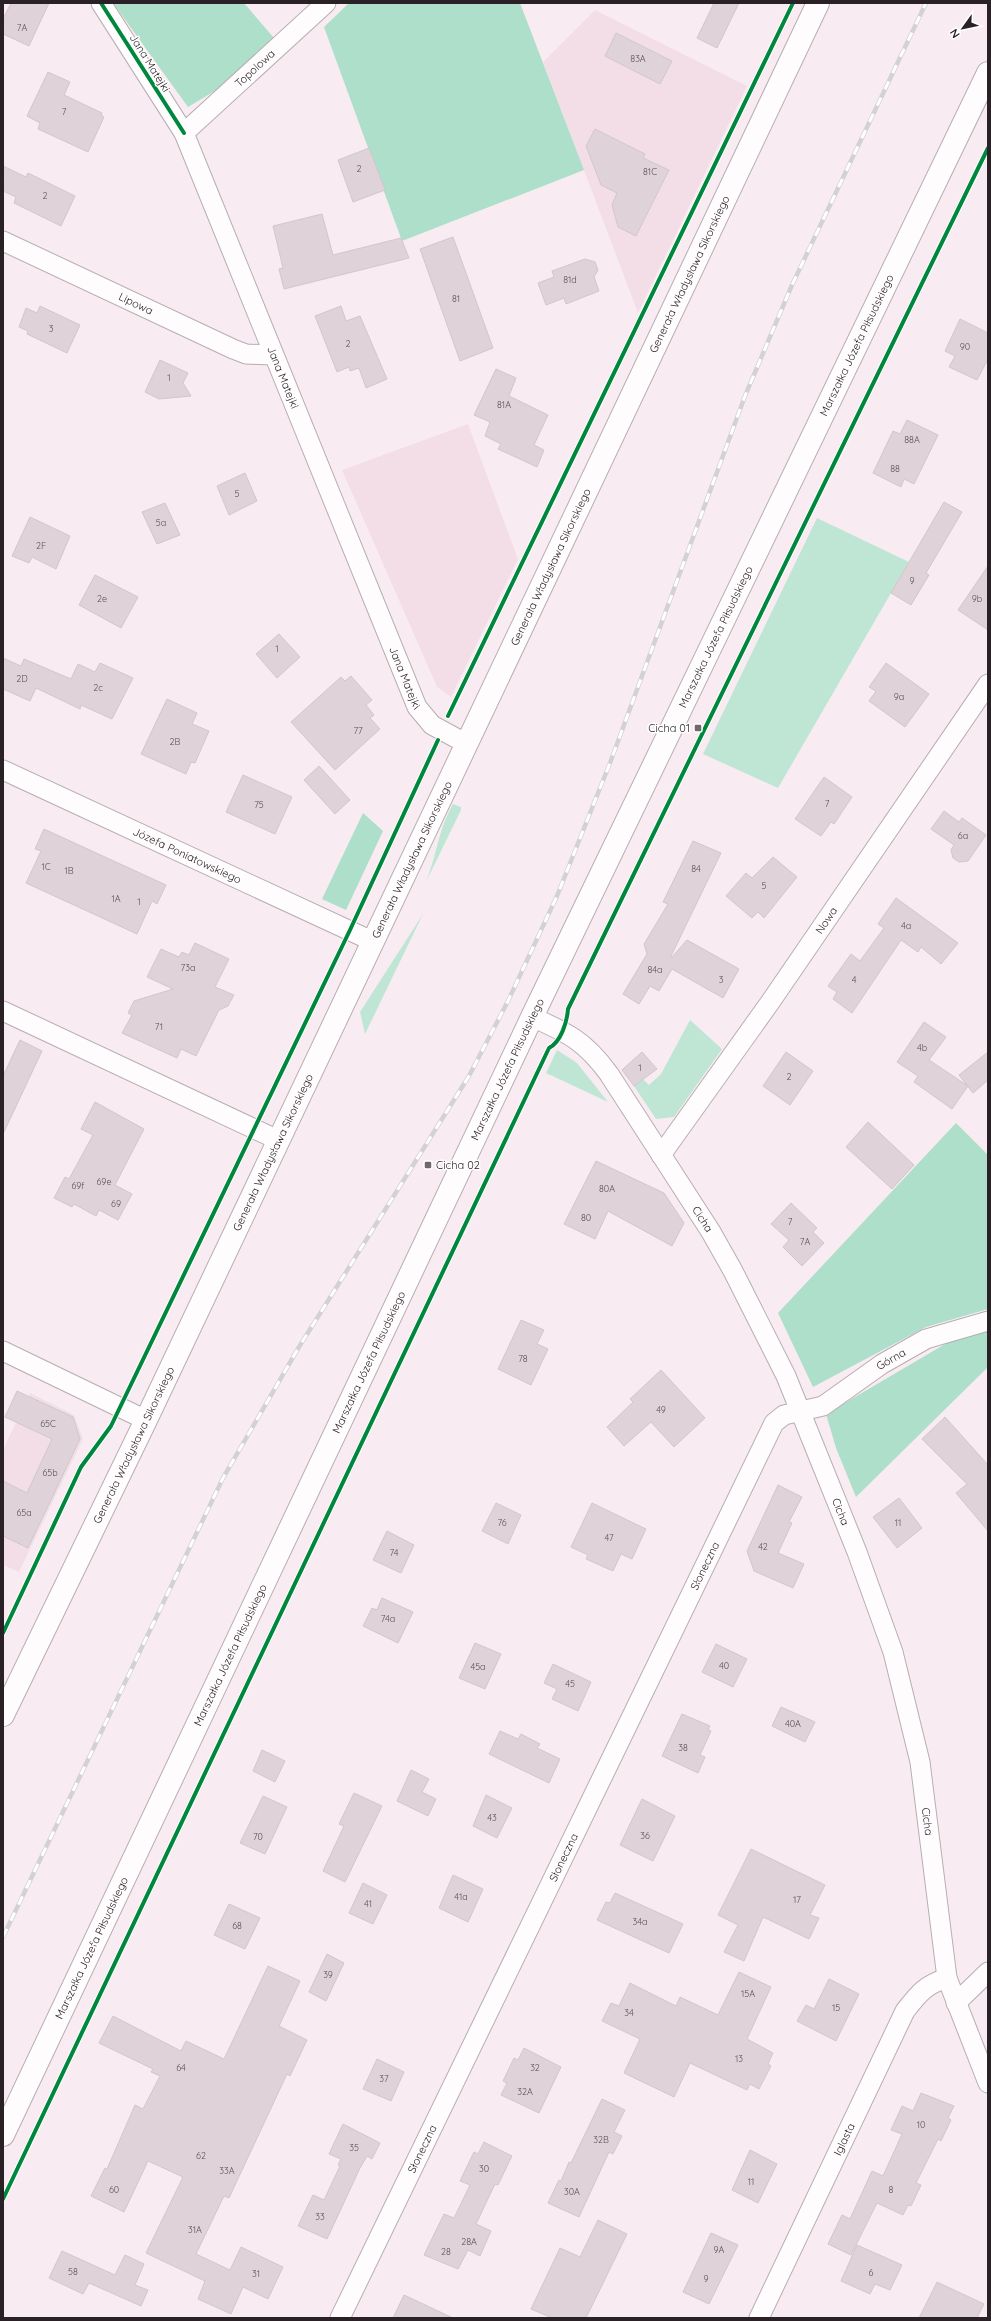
<svg xmlns="http://www.w3.org/2000/svg" width="991" height="2321" viewBox="0 0 991 2321" font-family="Quicksand,sans-serif">
  <rect width="100%" height="100%" fill="#f8ecf2"/>
  <g fill="#f3dee8">
    <polygon points="595,10 747,86 638,313 543,62"/>
    <polygon points="468,424 518,559 451,697 437,687 342,470"/>
    <polygon points="30,1393 74,1415 83,1439 19,1572 3,1565 3,1450"/>
  </g>
  <g fill="#bfe6d5">
    <polygon points="817,518 909,562 778,788 703,754"/>
    <path d="M453,804L461,807V810L426,882C437,855 438,830 453,804Z"/>
    <polygon points="423,914 365,1034 360,1012"/>
    <polygon points="690,1020 722,1049 674,1117 656,1119 634,1086 643,1079 649,1085 661,1074"/>
    <polygon points="557,1050 577,1063 608,1102 546,1073"/>
  </g>
  <g fill="#addfca">
    <polygon points="113,3 244,3 274,38 218,89 188,107"/>
    <polygon points="349,3 520,3 584,170 402,241 324,27"/>
    <polygon points="363,813 383,831 346,910 322,899"/>
    <polygon points="956,1123 988,1155 988,1309 926,1327 813,1387 778,1313"/>
    <polygon points="988,1331 988,1367 856,1497 836,1448 826,1414 952,1340"/>
  </g>
  <g fill="#e0d2d9" stroke="#d0c7cc">
    <polygon points="11,3 49,3 29,46 3,34 3,19"/>
    <polygon points="714,3 739,3 717,48 697,38"/>
    <polygon points="616,33 672,61 660,84 605,56"/>
    <polygon points="48,72 70,82 64,95 102,113 101,115 104,117 88,152 38,129 40,123 27,116"/>
    <polygon points="595,129 645,154 643,158 669,170 636,236 618,227 612,205 617,193 601,185 586,146"/>
    <polygon points="369,148 385,190 353,202 338,160"/>
    <polygon points="3,166 26,177 28,173 75,196 61,226 14,203 16,197 3,191"/>
    <polygon points="322,214 333,255 401,238 409,258 284,289 279,269 283,268 273,226"/>
    <polygon points="453,237 493,348 460,361 420,249"/>
    <polygon points="585,259 595,262 598,270 594,277 599,291 566,304 564,298 546,305 538,283 554,277 552,271"/>
    <polygon points="40,306 80,325 67,353 27,334 28,331 19,327 26,308 37,313"/>
    <polygon points="341,306 346,321 360,316 387,379 366,388 359,368 350,371 349,367 337,372 315,316"/>
    <polygon points="960,319 988,333 988,359 977,380 949,367 955,356 945,351"/>
    <polygon points="160,360 188,373 183,383 191,396 159,399 145,392"/>
    <polygon points="496,369 516,378 509,396 548,415 534,445 544,450 537,467 498,449 501,444 485,436 490,422 474,415"/>
    <polygon points="907,420 938,435 914,484 904,479 901,487 873,473 893,431 900,434"/>
    <polygon points="245,473 257,501 229,515 217,486"/>
    <polygon points="944,502 962,512 926,573 929,575 911,605 891,593"/>
    <polygon points="165,503 180,535 157,544 142,512"/>
    <polygon points="30,517 70,536 56,569 32,557 29,563 12,556"/>
    <polygon points="988,566 988,630 958,610"/>
    <polygon points="95,575 138,597 121,628 79,605"/>
    <polygon points="279,634 300,657 277,678 256,654"/>
    <polygon points="3,658 21,666 24,659 71,679 78,664 95,672 100,663 133,678 112,719 81,705 80,709 36,688 30,701 3,689"/>
    <polygon points="886,663 929,694 905,727 869,701 876,691 869,687"/>
    <polygon points="351,676 372,700 366,705 374,715 370,718 380,729 335,770 291,722 341,677 345,681"/>
    <polygon points="167,699 197,713 192,724 209,731 195,763 191,762 186,774 141,754"/>
    <polygon points="319,766 350,800 335,814 304,780"/>
    <polygon points="243,775 292,797 275,834 226,812"/>
    <polygon points="824,777 852,797 834,824 831,822 821,836 795,819"/>
    <polygon points="944,811 959,822 962,818 986,835 968,861 959,862 953,858 951,850 954,845 931,829"/>
    <polygon points="44,829 166,885 157,904 152,901 137,934 26,883 41,851 35,849"/>
    <polygon points="693,841 721,853 671,956 672,957 687,940 739,969 723,998 672,969 659,991 650,986 639,1004 623,994 647,954 644,944 668,904 663,902"/>
    <polygon points="773,857 797,877 764,918 758,912 752,918 726,896 746,873 752,878"/>
    <polygon points="896,898 958,943 941,964 921,947 918,952 901,940 852,1013 833,999 837,992 828,986 851,954 860,961 884,928 878,924"/>
    <polygon points="195,943 229,959 215,987 234,995 228,1006 219,1010 196,1056 181,1049 177,1058 122,1033 132,1015 128,1013 134,1001 173,989 147,977 161,949 179,957 182,952 189,955"/>
    <polygon points="924,1022 946,1037 929,1060 968,1086 952,1109 914,1082 918,1076 897,1062"/>
    <polygon points="20,1040 42,1051 3,1134 3,1076"/>
    <polygon points="642,1052 657,1069 634,1086 622,1070"/>
    <polygon points="786,1052 813,1071 790,1105 763,1086"/>
    <polygon points="988,1052 988,1080 973,1093 959,1075"/>
    <polygon points="95,1102 144,1129 115,1185 132,1194 118,1220 99,1210 96,1216 74,1204 72,1207 54,1198 65,1177 69,1179 93,1135 81,1129"/>
    <polygon points="868,1122 914,1165 892,1189 846,1147"/>
    <polygon points="596,1161 664,1193 684,1223 672,1246 608,1211 595,1239 564,1224"/>
    <polygon points="791,1203 817,1228 813,1232 824,1243 802,1266 783,1247 789,1240 771,1224"/>
    <polygon points="521,1320 544,1330 537,1344 548,1349 531,1385 498,1369"/>
    <polygon points="661,1370 705,1418 674,1447 651,1422 624,1446 607,1427 633,1402 630,1399"/>
    <polygon points="17,1391 73,1417 80,1439 28,1548 3,1536 3,1481 27,1493 52,1439 5,1417"/>
    <polygon points="945,1417 988,1465 988,1531 956,1493 967,1484 922,1439"/>
    <polygon points="778,1485 802,1497 789,1522 792,1523 778,1553 804,1564 793,1588 754,1571 747,1551"/>
    <polygon points="899,1498 922,1528 897,1548 873,1517"/>
    <polygon points="496,1503 521,1515 508,1544 482,1531"/>
    <polygon points="592,1503 646,1529 632,1559 621,1554 613,1571 586,1559 588,1555 571,1547"/>
    <polygon points="387,1531 414,1545 401,1573 373,1560"/>
    <polygon points="382,1598 413,1612 398,1643 363,1626 372,1608 377,1610"/>
    <polygon points="475,1643 501,1654 485,1689 459,1678"/>
    <polygon points="716,1644 747,1659 733,1687 702,1672"/>
    <polygon points="553,1664 591,1682 578,1711 552,1699 557,1689 544,1683"/>
    <polygon points="781,1707 815,1722 805,1742 772,1726"/>
    <polygon points="682,1714 710,1726 708,1730 711,1731 700,1755 705,1757 698,1773 662,1756"/>
    <polygon points="500,1731 518,1739 521,1734 540,1744 537,1748 560,1759 549,1783 489,1754"/>
    <polygon points="262,1750 285,1761 275,1782 253,1771"/>
    <polygon points="411,1770 429,1779 422,1792 436,1799 428,1816 397,1801"/>
    <polygon points="354,1793 382,1806 345,1882 323,1871 344,1826 339,1824"/>
    <polygon points="486,1795 512,1808 497,1838 473,1826"/>
    <polygon points="263,1796 287,1807 265,1854 240,1843"/>
    <polygon points="642,1799 675,1816 653,1861 620,1845"/>
    <polygon points="751,1849 825,1885 810,1915 819,1918 809,1939 763,1917 744,1961 724,1952 738,1925 718,1915"/>
    <polygon points="453,1875 483,1889 468,1922 439,1908"/>
    <polygon points="363,1883 387,1895 373,1924 349,1913"/>
    <polygon points="615,1893 683,1924 669,1953 597,1920 606,1902 610,1903"/>
    <polygon points="229,1904 260,1918 245,1949 214,1935"/>
    <polygon points="327,1954 344,1963 326,2001 309,1992"/>
    <polygon points="268,1966 300,1981 279,2026 307,2040 290,2076 287,2074 229,2198 224,2196 196,2254 230,2270 241,2247 283,2267 268,2299 243,2287 231,2314 198,2299 205,2281 146,2253 183,2177 148,2161 124,2212 91,2196 105,2168 107,2169 135,2105 143,2109 160,2076 151,2072 153,2069 99,2043 113,2016 181,2051 186,2041 224,2059"/>
    <polygon points="739,1972 771,1987 747,2039 773,2053 768,2064 771,2066 759,2089 750,2084 747,2090 690,2063 674,2097 624,2073 640,2039 602,2021 611,2003 619,2006 630,1983 676,2006 680,1997 718,2015"/>
    <polygon points="829,1979 859,1994 836,2041 797,2021 806,2005 814,2009"/>
    <polygon points="524,2048 561,2067 539,2113 501,2095 507,2083 503,2081 514,2058 518,2060"/>
    <polygon points="377,2059 404,2072 391,2101 363,2089"/>
    <polygon points="921,2093 954,2106 948,2118 951,2120 941,2141 938,2139 916,2183 921,2185 911,2206 908,2205 903,2215 877,2203 851,2255 828,2244 842,2215 850,2219 872,2171 883,2176 902,2134 891,2130 902,2106 913,2111"/>
    <polygon points="602,2099 625,2110 614,2132 622,2136 613,2154 609,2152 579,2217 548,2203 559,2180 561,2181 569,2162 571,2163"/>
    <polygon points="343,2124 380,2143 372,2159 367,2156 360,2168 327,2239 298,2226 313,2195 324,2200 340,2166 338,2165 341,2159 329,2154"/>
    <polygon points="484,2142 512,2156 498,2185 495,2184 476,2224 491,2231 480,2256 468,2250 458,2269 424,2255 444,2214 454,2218 470,2185 460,2181 474,2152 478,2154"/>
    <polygon points="750,2150 777,2164 758,2203 732,2190"/>
    <polygon points="598,2220 627,2234 586,2318 552,2318 531,2309 560,2248 580,2257"/>
    <polygon points="711,2233 738,2245 709,2304 683,2292"/>
    <polygon points="857,2245 902,2265 890,2290 875,2284 870,2294 841,2281"/>
    <polygon points="62,2251 115,2275 125,2255 144,2264 135,2285 148,2290 141,2306 89,2283 83,2294 49,2278"/>
    <polygon points="937,2282 984,2304 977,2318 919,2318"/>
    <polygon points="404,2295 453,2318 393,2318"/>
  </g>
  <g fill="none" stroke-linecap="round" stroke-linejoin="round">
    <defs>
      <g id="minor">
        <path id="s1" d="M101,3L184,133L417,707L432,725L467,744"/>
        <path id="s2" d="M184,133L326,3"/>
        <path id="s3" d="M3,241L233,349L246,354L272,355"/>
        <path id="s4" d="M3,770L372,941"/>
        <polyline points="3,1011 278,1140"/>
        <path id="s5" d="M532,1017C568,1033 585,1041 609,1074L711,1232L733,1271L786,1376L857,1552L893,1652L920,1762L947,1978L988,2083"/>
        <path id="s6" d="M661,1155L771,1001L988,684"/>
        <polyline points="3,1351 146,1420"/>
        <polyline points="956,2003 988,1972"/>
        <path id="s7" d="M340,2318L774,1423L784,1415L823,1406L882,1364L926,1339L988,1321"/>
        <path id="s8" d="M759,2318L905,2011C919,1993 925,1985 947,1978"/>
      </g>
      <g id="secondary">
        <path id="s9" d="M3,1715L146,1420L818,3"/>
        <path id="s10" d="M3,2135L532,1017L988,73"/>
      </g>
    </defs>
    <use href="#minor" stroke="#b7adb2" stroke-width="21"/>
    <use href="#secondary" stroke="#b7adb2" stroke-width="24"/>
    <use href="#minor" stroke="#fefcfd" stroke-width="19"/>
    <use href="#secondary" stroke="#fefcfd" stroke-width="22"/>
    <defs>
      <polyline id="rail" points="3,1937 223,1478 299,1347 469,1076 508,1001 557,896 610,763 745,396 792,285 926,3"/>
    </defs>
    <use href="#rail" stroke="#d4d1d3" stroke-width="4.5"/>
    <use href="#rail" stroke="#fff" stroke-width="3" stroke-dasharray="9" stroke-linecap="butt"/>
    <defs>
      <g id="cycleway">
        <polyline points="101,3 184,133"/>
        <polyline points="448,716 793,3"/>
        <polyline points="3,1633 81,1467 111,1426 350,930 438,740"/>
        <path d="M3,2199L549,1048C561,1042 567,1022 568,1009L988,148"/>
      </g>
    </defs>
    <use href="#cycleway" stroke="#fff" stroke-width="6"/>
    <use href="#cycleway" stroke="#00873e" stroke-width="4"/>
  </g>
  <g fill="#71686d" stroke="#fff" stroke-width="1.5">
    <rect x="694" y="724" width="8" height="8" rx="2"/>
    <rect x="424" y="1161" width="8" height="8" rx="2"/>
  </g>
  <g text-anchor="middle" stroke-width="3" stroke-linejoin="round" paint-order="stroke">
    <g font-size="9" fill="#5a5055">
      <text x="22" y="31">7A</text>
      <text x="638" y="62">83A</text>
      <text x="64" y="115">7</text>
      <text x="359" y="172">2</text>
      <text x="650" y="175">81C</text>
      <text x="45" y="199">2</text>
      <text x="570" y="283">81d</text>
      <text x="456" y="302">81</text>
      <text x="51" y="332">3</text>
      <text x="348" y="347">2</text>
      <text x="965" y="350">90</text>
      <text x="169" y="381">1</text>
      <text x="504" y="408">81A</text>
      <text x="912" y="443">88A</text>
      <text x="895" y="472">88</text>
      <text x="237" y="497">5</text>
      <text x="161" y="526">5a</text>
      <text x="41" y="549">2F</text>
      <text x="912" y="584">9</text>
      <text x="102" y="602">2e</text>
      <text x="977" y="602">9b</text>
      <text x="277" y="652">1</text>
      <text x="22" y="682">2D</text>
      <text x="98" y="691">2c</text>
      <text x="899" y="700">9a</text>
      <text x="358" y="734">77</text>
      <text x="175" y="745">2B</text>
      <text x="827" y="807">7</text>
      <text x="259" y="808">75</text>
      <text x="963" y="839">6a</text>
      <text x="46" y="870">1C</text>
      <text x="696" y="872">84</text>
      <text x="69" y="874">1B</text>
      <text x="764" y="889">5</text>
      <text x="116" y="902">1A</text>
      <text x="139" y="905">1</text>
      <text x="906" y="929">4a</text>
      <text x="188" y="971">73a</text>
      <text x="655" y="973">84a</text>
      <text x="721" y="983">3</text>
      <text x="854" y="983">4</text>
      <text x="159" y="1030">71</text>
      <text x="922" y="1051">4b</text>
      <text x="640" y="1071">1</text>
      <text x="789" y="1080">2</text>
      <text x="104" y="1185">69e</text>
      <text x="78" y="1189">69f</text>
      <text x="607" y="1192">80A</text>
      <text x="116" y="1207">69</text>
      <text x="586" y="1221">80</text>
      <text x="790" y="1225">7</text>
      <text x="805" y="1245">7A</text>
      <text x="523" y="1362">78</text>
      <text x="661" y="1413">49</text>
      <text x="48" y="1427">65C</text>
      <text x="50" y="1476">65b</text>
      <text x="24" y="1516">65a</text>
      <text x="502" y="1526">76</text>
      <text x="898" y="1526">11</text>
      <text x="609" y="1541">47</text>
      <text x="763" y="1550">42</text>
      <text x="394" y="1556">74</text>
      <text x="388" y="1622">74a</text>
      <text x="724" y="1669">40</text>
      <text x="478" y="1670">45a</text>
      <text x="570" y="1687">45</text>
      <text x="793" y="1727">40A</text>
      <text x="683" y="1751">38</text>
      <text x="492" y="1821">43</text>
      <text x="645" y="1839">36</text>
      <text x="258" y="1840">70</text>
      <text x="461" y="1900">41a</text>
      <text x="797" y="1903">17</text>
      <text x="368" y="1907">41</text>
      <text x="640" y="1925">34a</text>
      <text x="237" y="1929">68</text>
      <text x="328" y="1978">39</text>
      <text x="748" y="1997">15A</text>
      <text x="836" y="2011">15</text>
      <text x="629" y="2016">34</text>
      <text x="739" y="2062">13</text>
      <text x="181" y="2071">64</text>
      <text x="535" y="2071">32</text>
      <text x="384" y="2082">37</text>
      <text x="525" y="2095">32A</text>
      <text x="921" y="2128">10</text>
      <text x="601" y="2143">32B</text>
      <text x="354" y="2151">35</text>
      <text x="201" y="2159">62</text>
      <text x="484" y="2172">30</text>
      <text x="227" y="2174">33A</text>
      <text x="751" y="2185">11</text>
      <text x="114" y="2193">60</text>
      <text x="891" y="2193">8</text>
      <text x="572" y="2195">30A</text>
      <text x="320" y="2220">33</text>
      <text x="195" y="2233">31A</text>
      <text x="469" y="2245">28A</text>
      <text x="719" y="2253">9A</text>
      <text x="446" y="2255">28</text>
      <text x="73" y="2275">58</text>
      <text x="871" y="2276">6</text>
      <text x="256" y="2277">31</text>
      <text x="706" y="2282">9</text>
    </g>
    <g font-size="11" fill="#292125" stroke="#fff">
      <text transform="translate(150 63) rotate(58)" y="4">Jana Matejki</text>
      <text dy="4" stroke="none"><textPath href="#s2" startOffset="96">Topolowa</textPath></text>
      <text dy="4" stroke="none"><textPath href="#s9" startOffset="1596">Generała Władysława Sikorskiego</textPath></text>
      <text dy="4" stroke="none"><textPath href="#s3" startOffset="147">Lipowa</textPath></text>
      <text dy="4" stroke="none"><textPath href="#s10" startOffset="1983">Marszałka Józefa Piłsudskiego</textPath></text>
      <text dy="4" stroke="none"><textPath href="#s1" startOffset="418">Jana Matejki</textPath></text>
      <text dy="4" stroke="none"><textPath href="#s9" startOffset="1272">Generała Władysława Sikorskiego</textPath></text>
      <text dy="4" stroke="none"><textPath href="#s10" startOffset="1659">Marszałka Józefa Piłsudskiego</textPath></text>
      <text dy="4" stroke="none"><textPath href="#s1" startOffset="742">Jana Matejki</textPath></text>
      <text dy="4" stroke="none"><textPath href="#s4" startOffset="203">Józefa Poniatowskiego</textPath></text>
      <text dy="4" stroke="none"><textPath href="#s9" startOffset="948">Generała Władysława Sikorskiego</textPath></text>
      <text dy="4" stroke="none"><textPath href="#s6" startOffset="287">Nowa</textPath></text>
      <text dy="4" stroke="none"><textPath href="#s10" startOffset="1179">Marszałka Józefa Piłsudskiego</textPath></text>
      <text dy="4" stroke="none"><textPath href="#s9" startOffset="624">Generała Władysława Sikorskiego</textPath></text>
      <text dy="4" stroke="none"><textPath href="#s5" startOffset="270">Cicha</textPath></text>
      <text dy="4" stroke="none"><textPath href="#s7" startOffset="1130">Górna</textPath></text>
      <text dy="4" stroke="none"><textPath href="#s10" startOffset="855">Marszałka Józefa Piłsudskiego</textPath></text>
      <text dy="4" stroke="none"><textPath href="#s9" startOffset="300">Generała Władysława Sikorskiego</textPath></text>
      <text dy="4" stroke="none"><textPath href="#s5" startOffset="594">Cicha</textPath></text>
      <text dy="4" stroke="none"><textPath href="#s7" startOffset="836">Słoneczna</textPath></text>
      <text dy="4" stroke="none"><textPath href="#s10" startOffset="531">Marszałka Józefa Piłsudskiego</textPath></text>
      <text dy="4" stroke="none"><textPath href="#s5" startOffset="917">Cicha</textPath></text>
      <text dy="4" stroke="none"><textPath href="#s7" startOffset="512">Słoneczna</textPath></text>
      <text dy="4" stroke="none"><textPath href="#s10" startOffset="207">Marszałka Józefa Piłsudskiego</textPath></text>
      <text dy="4" stroke="none"><textPath href="#s8" startOffset="198">Iglasta</textPath></text>
      <text dy="4" stroke="none"><textPath href="#s7" startOffset="188">Słoneczna</textPath></text>
    </g>
    <g font-size="11" fill="#292125" stroke="#fff" text-anchor="end">
      <text x="690" y="732">Cicha 01</text>
      <text x="436" y="1169" text-anchor="start">Cicha 02</text>
    </g>
  </g>
  <rect width="991" height="2321" fill="none" stroke="#292125" stroke-width="8"/>
  <g transform="translate(963 28) rotate(237)" stroke="#ffffff" stroke-width="3" paint-order="stroke">
  <path d="M0-3L7 15L0 10L-7 15Z" fill="#292125"/>
  <text y="-6" font-size="11" font-weight="bold" text-anchor="middle" fill="#292125">N</text>
  </g>
</svg>
